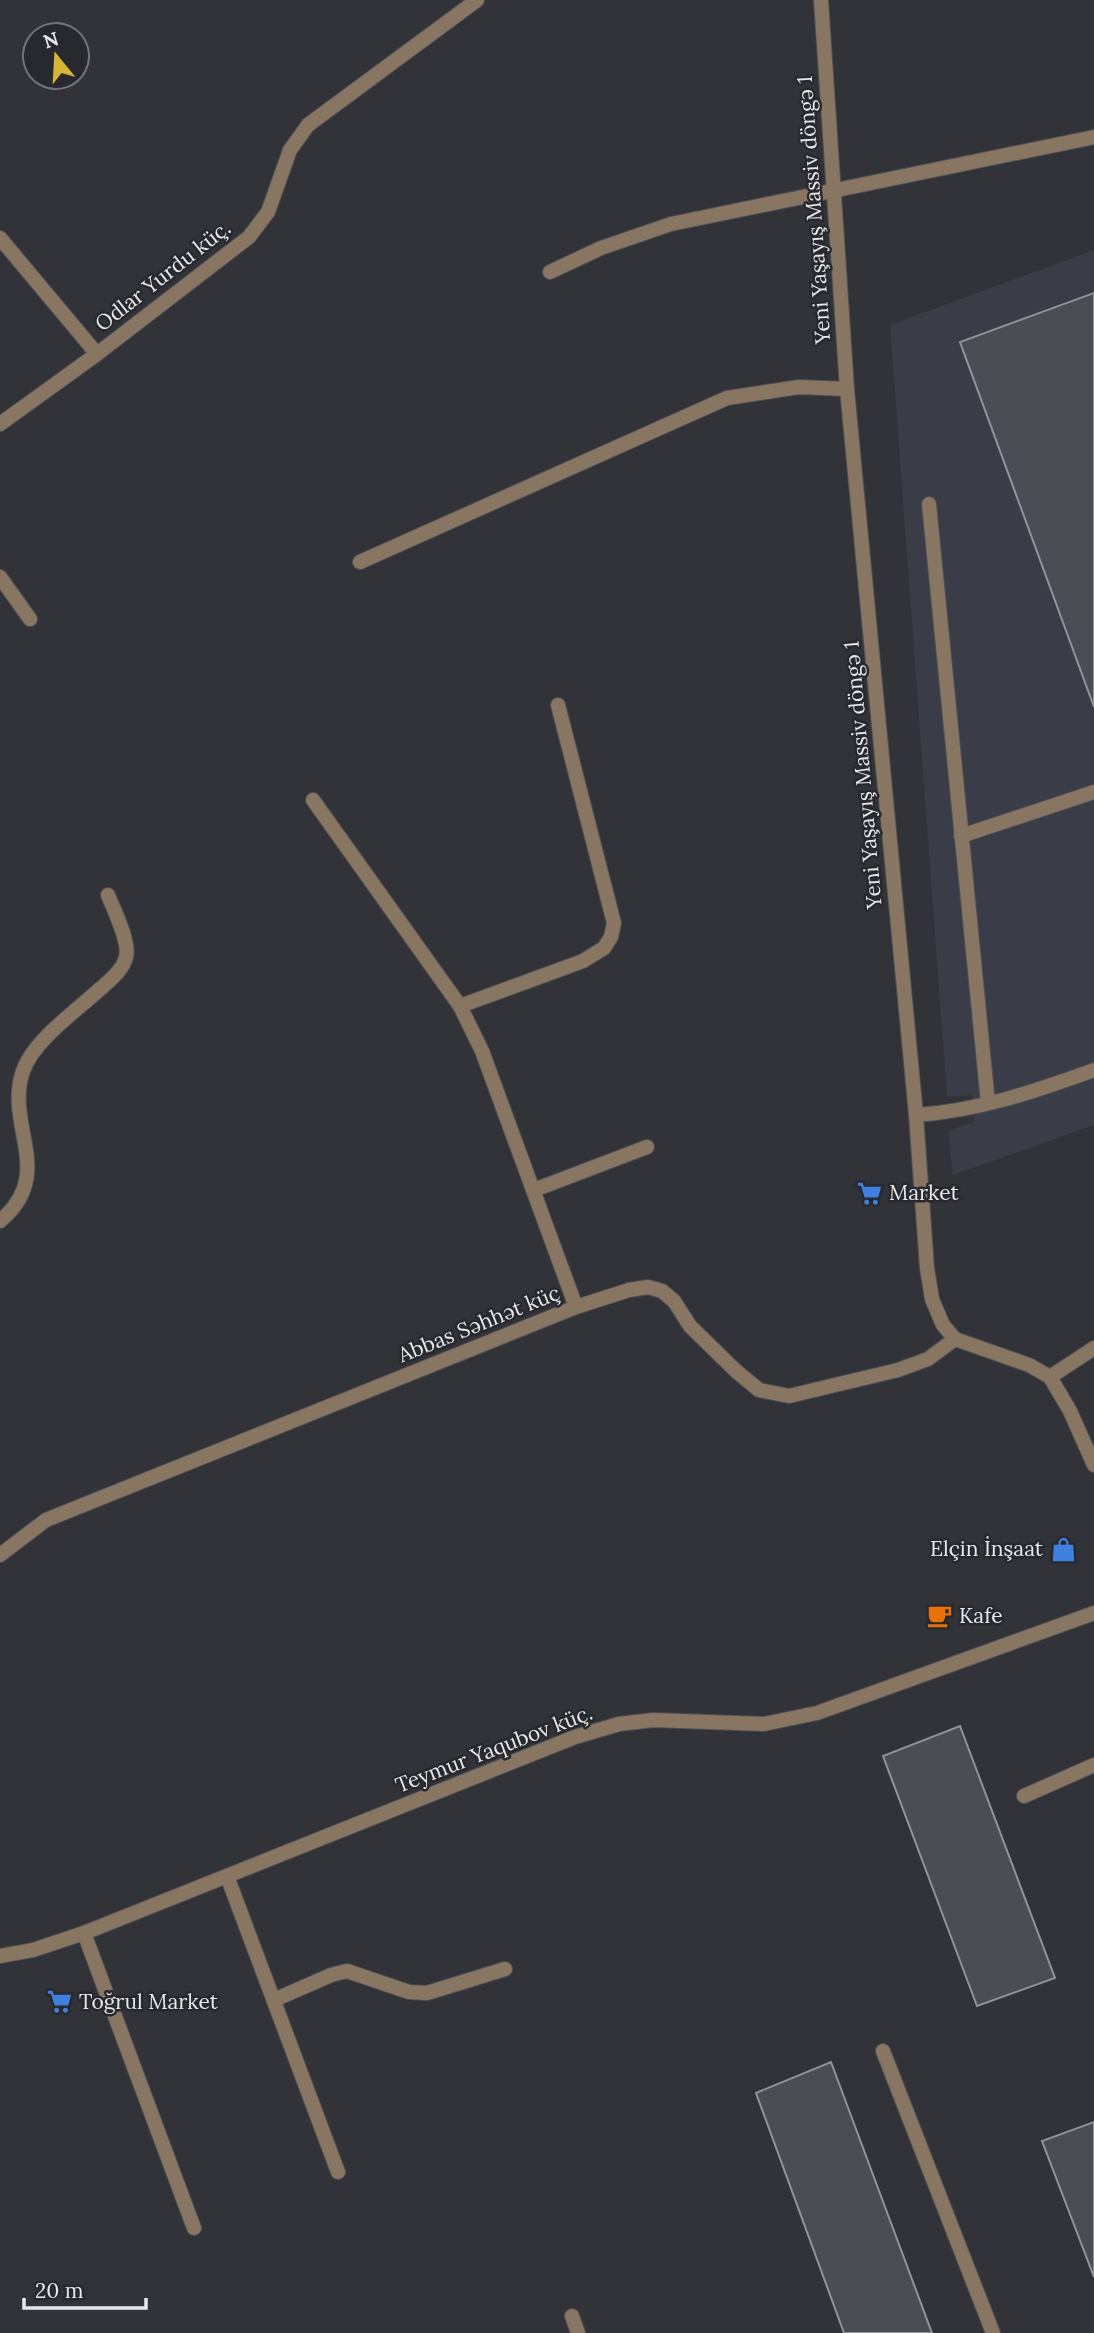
<svg xmlns="http://www.w3.org/2000/svg" width="1094" height="2333" viewBox="0 0 1094 2333" font-family="Lora,serif">
  <rect width="100%" height="100%" fill="#323338"/>
  <polygon fill="#3a3d47" points="1094,250 1094,1125 953,1175 948,1131 974,1122 973,1107 972,1095 947,1097 890,325"/>
  <g fill="#4b4d52" stroke="#919399" stroke-width="2">
    <polygon points="1094,293 1094,707 960,342"/>
    <polygon points="960,1726 1055,1978 977,2006 883,1756"/>
    <polygon points="831,2062 932,2333 844,2333 756,2093"/>
    <polygon points="1094,2122 1094,2277 1042,2141"/>
  </g>
  <g fill="none" stroke-linecap="round" stroke-linejoin="round">
    <defs>
      <g id="service">
        <polyline points="929,504 988,1103"/>
        <polyline points="961,836 1094,792"/>
        <path d="M916,1115C978,1111 1036,1091 1094,1070"/>
        <polyline points="1024,1796 1094,1765"/>
        <polyline points="227,1876 338,2172"/>
        <polyline points="84,1933 194,2228"/>
        <polyline points="274,2000 331,1975 347,1971 409,1992 427,1993 505,1969"/>
        <polyline points="883,2051 993,2333"/>
      </g>
      <g id="minor">
        <polyline points="821,0 847,389 916,1115 927,1268 932,1299 943,1325 955,1339 1029,1365 1050,1377 1070,1411 1094,1465"/>
        <polyline points="0,238 97,354"/>
        <polyline points="550,272 601,248 671,224 1094,137"/>
        <polyline points="0,424 97,354 249,237 268,212 290,150 308,125 477,0"/>
        <polyline points="360,562 727,398 799,387 847,389"/>
        <polyline points="0,577 30,619"/>
        <polyline points="313,800 460,1006 482,1051 576,1307"/>
        <polyline points="460,1006 583,961 604,948 611,937 614,923 558,705"/>
        <polyline points="534,1190 647,1147"/>
        <path d="M0,1221C57,1174 4,1125 23,1071C33,1041 76,1011 100,989C110,980 123,970 126,957C130,942 114,910 108,895"/>
        <polyline points="1050,1377 1094,1348"/>
        <polyline points="0,1555 46,1520 576,1307 629,1290 648,1287 662,1291 674,1301 690,1326 736,1371 759,1390 789,1396 898,1370 928,1359 955,1339"/>
        <polyline points="0,1956 33,1950 84,1933 575,1737 619,1724 653,1720 764,1724 817,1713 1094,1613"/>
        <polyline points="572,2316 578,2333"/>
      </g>
    </defs>
    <use href="#service" stroke="#4f5055" stroke-width="16"/>
    <use href="#minor" stroke="#4f5055" stroke-width="16"/>
    <use href="#service" stroke="#887562" stroke-width="14"/>
    <use href="#minor" stroke="#887562" stroke-width="14"/>
  </g>
  <defs>
    <symbol id="supermarket-bare" viewBox="-9 -9 18 18"><path d="M-6-5.5h2.5l.6 2H6L4.5 2H-2.5L-4.4-4H-6ZM-1.5 3.2a1.3 1.3 0 1 0 .1 0ZM3 3.2a1.3 1.3 0 1 0 .1 0Z" fill="#3f7fe0" stroke="#28292e" stroke-width="2.5" paint-order="stroke"/></symbol>
    <symbol id="shop-bare" viewBox="-9 -9 18 18"><path d="M-5-2.5h2.3a2.7 3.5 0 0 1 5.4 0H5L5.5 6h-11ZM-1.5-2.5h3a1.5 2.3 0 0 0-3 0Z" fill="#3f7fe0" stroke="#28292e" stroke-width="2.5" paint-order="stroke"/></symbol>
    <symbol id="cafe-bare" viewBox="-9 -9 18 18"><path d="M-5.5-4.5H6V0H3Q3 3.5 0 3.5H-2.5Q-5.5 3.5-5.5 0ZM3-3.2v2h1.7v-2ZM-6 4.5H4V6H-6Z" fill="#e8710a" stroke="#28292e" stroke-width="2.5" paint-order="stroke"/></symbol>
  </defs>
  <g fill-rule="evenodd">
    <use href="#supermarket-bare" x="852" y="1176" width="35" height="35"/>
    <use href="#shop-bare" x="1046" y="1532" width="35" height="35"/>
    <use href="#cafe-bare" x="922" y="1598" width="35" height="35"/>
    <use href="#supermarket-bare" x="42" y="1984" width="35" height="35"/>
  </g>
  <g text-anchor="middle" stroke-width="5" stroke-linejoin="round" paint-order="stroke">
    <g font-size="21" fill="#e7e8eb" stroke="#28292e">
      <text transform="translate(814 210) rotate(-94)" y="7">Yeni Yaşayış Massiv döngə 1</text>
      <text transform="translate(163 276) rotate(-38)" y="7">Odlar Yurdu küç.</text>
      <text transform="translate(863 775) rotate(-95)" y="7">Yeni Yaşayış Massiv döngə 1</text>
      <text transform="translate(479 1324) rotate(-22)" y="7">Abbas Səhhət küç</text>
      <text transform="translate(494 1749) rotate(-21)" y="7">Teymur Yaqubov küç.</text>
    </g>
    <g font-size="21" fill="#e7e8eb" stroke="#28292e" text-anchor="start">
      <text x="889" y="1200">Market</text>
      <text x="1043" y="1556" text-anchor="end">Elçin İnşaat</text>
      <text x="959" y="1623">Kafe</text>
      <text x="79" y="2009">Toğrul Market</text>
    </g>
  </g>
  <g transform="translate(56 56) rotate(342)"><circle r="33" fill="#28292e" stroke="#74757a" stroke-width="2"/>
  <path d="M0-5L12 26L0 18L-12 26Z" fill="#d8b434"/>
  <text y="-10" font-size="19" font-weight="bold" text-anchor="middle" fill="#e7e8eb">N</text>
  </g>
  <path d="M24 2298v10h122v-10" fill="none" stroke="#e7e8eb" stroke-width="3.5"/>
  <text x="35" y="2298" font-size="21" fill="#e7e8eb" stroke="#28292e" stroke-width="5" paint-order="stroke">20 m</text>
</svg>
